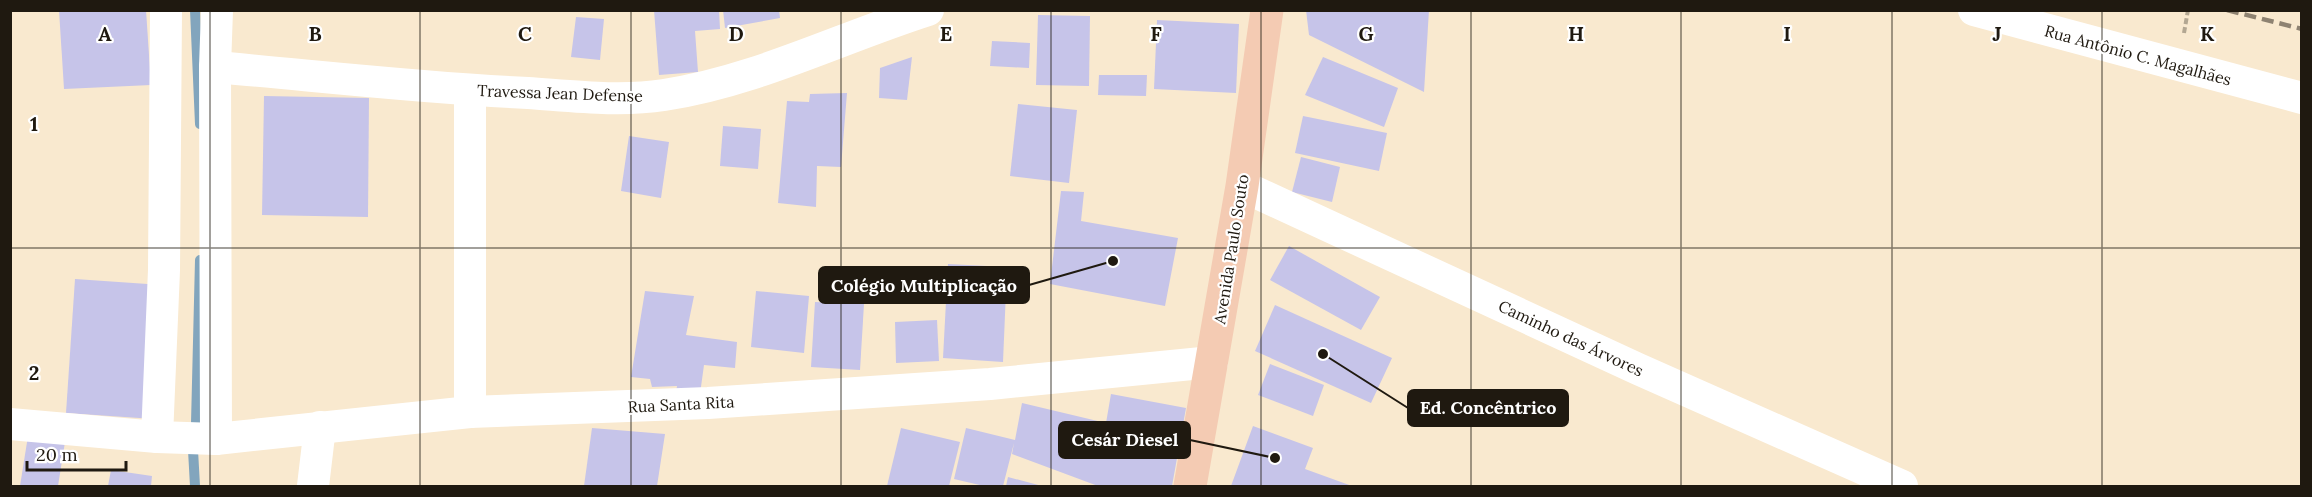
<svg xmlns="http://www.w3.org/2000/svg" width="2312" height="497" viewBox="0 0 2312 497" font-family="Lora,serif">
  <rect width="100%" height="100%" fill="#f9e9cf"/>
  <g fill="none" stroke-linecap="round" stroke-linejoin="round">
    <g stroke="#82a5bd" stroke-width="10">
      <polyline points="195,10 200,124"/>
      <polyline points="196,423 200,260"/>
      <polyline points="193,450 195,486"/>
    </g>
  </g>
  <g fill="#c6c4e9">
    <polygon points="59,10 146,10 151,85 64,89"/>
    <polygon points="654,10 719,10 720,29 695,31 698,72 659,75"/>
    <polygon points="723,10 779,10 780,18 725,28"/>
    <polygon points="1306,10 1429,10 1424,92 1309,35"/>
    <polygon points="1038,15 1090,16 1089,86 1036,85"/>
    <polygon points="576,17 604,19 600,60 571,57"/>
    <polygon points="1157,20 1239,24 1236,93 1154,89"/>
    <polygon points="992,41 1030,43 1029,68 990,66"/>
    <polygon points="912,57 907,100 879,98 880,68"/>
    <polygon points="1323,57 1398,88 1384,127 1305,95"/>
    <polygon points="1099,75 1147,75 1146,96 1098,95"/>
    <polygon points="847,93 841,167 817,166 816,207 778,203 787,101 809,102 810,94"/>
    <polygon points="264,96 369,98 368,217 262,215"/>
    <polygon points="1018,104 1077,110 1069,183 1010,176"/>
    <polygon points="1303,116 1387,133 1379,171 1295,153"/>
    <polygon points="723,126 761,129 758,169 720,166"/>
    <polygon points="629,136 669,142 661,198 621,191"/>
    <polygon points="1301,157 1340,167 1332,202 1292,192"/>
    <polygon points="1061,191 1084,192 1081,221 1178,238 1165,306 1050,284"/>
    <polygon points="1289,246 1380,297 1361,330 1270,280"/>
    <polygon points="948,264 1007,267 1003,362 943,358"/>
    <polygon points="75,279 162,285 154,419 66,413"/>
    <polygon points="645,291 694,296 686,335 737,342 735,368 704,365 700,394 676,392 677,386 652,387 650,379 631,377"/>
    <polygon points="756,291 809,296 804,353 751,347"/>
    <polygon points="815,302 864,304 860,370 811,367"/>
    <polygon points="1275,305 1392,358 1371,403 1255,351"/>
    <polygon points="937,320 939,361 896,363 895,322"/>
    <polygon points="1270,364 1324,385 1313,416 1258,395"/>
    <polygon points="1111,394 1186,408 1172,486 1098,486 1012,454 1014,443 1003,486 984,486 954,479 966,428 1015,440 1022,403 1106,423"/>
    <polygon points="1253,426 1313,448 1305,469 1352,486 1231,486"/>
    <polygon points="592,428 665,434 657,486 584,486"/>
    <polygon points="901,428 960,442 949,486 887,486"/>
    <polygon points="28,436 65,442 58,486 20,486"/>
    <polygon points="111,470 152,476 151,486 108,486"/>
    <polygon points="1008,477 1042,486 1006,486"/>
  </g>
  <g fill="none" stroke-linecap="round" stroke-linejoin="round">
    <polyline stroke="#b3a792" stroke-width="4" stroke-dasharray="6 3" stroke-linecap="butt" points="2184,33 2188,10"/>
    <g stroke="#fff" stroke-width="32">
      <polyline points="1974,10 2302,98"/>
      <path d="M215,67C319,76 423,88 528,93C572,96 620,102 664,95C756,81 840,38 928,10"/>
      <polyline points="1242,186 1638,369 1902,486"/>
      <polyline points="470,412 470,90"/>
      <polyline points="10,424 157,437 216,439 470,412 708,403 990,384 1212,362"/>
      <polyline points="157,437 164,270 166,10"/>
      <polyline points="216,439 215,67 217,10"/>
      <polyline points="313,486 320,427"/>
    </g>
    <polyline stroke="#f4cbb3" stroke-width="33" points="1190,486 1242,186 1267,10"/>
    <polyline stroke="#8e8271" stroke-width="4.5" stroke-dasharray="12 6" stroke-linecap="butt" points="2227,10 2302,29"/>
  </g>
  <path fill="none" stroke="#1f1910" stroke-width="1.5" stroke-opacity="0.55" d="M210,10V486M420,10V486M631,10V486M841,10V486M1051,10V486M1261,10V486M1471,10V486M1681,10V486M1892,10V486M2102,10V486M10,248H2302"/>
  <g text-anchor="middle" stroke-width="4.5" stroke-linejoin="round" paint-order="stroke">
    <g font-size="16" fill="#1f1910" stroke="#fff">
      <text transform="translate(2138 55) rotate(15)" y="6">Rua Antônio C. Magalhães</text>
      <text transform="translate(560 93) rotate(2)" y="6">Travessa Jean Defense</text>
      <text transform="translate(1231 249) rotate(-81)" y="6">Avenida Paulo Souto</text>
      <text transform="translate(1571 338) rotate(25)" y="6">Caminho das Árvores</text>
      <text transform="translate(681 404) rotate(-3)" y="6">Rua Santa Rita</text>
    </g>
  </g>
  <g font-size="20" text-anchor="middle" font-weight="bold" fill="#1f1910" stroke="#fff" stroke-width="4.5" stroke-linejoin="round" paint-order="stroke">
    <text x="105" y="41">A</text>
    <text x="315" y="41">B</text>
    <text x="525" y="41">C</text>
    <text x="736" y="41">D</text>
    <text x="946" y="41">E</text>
    <text x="1156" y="41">F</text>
    <text x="1366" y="41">G</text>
    <text x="1576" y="41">H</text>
    <text x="1787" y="41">I</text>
    <text x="1997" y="41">J</text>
    <text x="2207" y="41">K</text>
    <text x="34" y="131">1</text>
    <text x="34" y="380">2</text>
  </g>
  <path fill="none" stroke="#1f1910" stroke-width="2" d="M1113 261L1029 285M1323 354L1408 408M1275 458L1190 440"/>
  <g fill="#1f1910" stroke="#fff" stroke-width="2">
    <circle cx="1113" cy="261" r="6"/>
    <circle cx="1323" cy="354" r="6"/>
    <circle cx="1275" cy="458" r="6"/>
  </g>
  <g fill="#1f1910" stroke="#1f1910" stroke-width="2">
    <rect x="819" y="267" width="210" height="36" rx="6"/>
    <rect x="1408" y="390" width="160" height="36" rx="6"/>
    <rect x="1059" y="422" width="131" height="36" rx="6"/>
  </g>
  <g font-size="18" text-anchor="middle" font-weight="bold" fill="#fff">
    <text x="924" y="292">Colégio Multiplicação</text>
    <text x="1488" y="414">Ed. Concêntrico</text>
    <text x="1125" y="446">Cesár Diesel</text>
  </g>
  <rect width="2312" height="497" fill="none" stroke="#1f1910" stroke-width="24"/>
  <path d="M27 461v9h99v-9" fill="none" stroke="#1f1910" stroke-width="3"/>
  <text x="36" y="461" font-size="18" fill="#1f1910" stroke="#ffffff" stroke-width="4.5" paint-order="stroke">20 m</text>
</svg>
